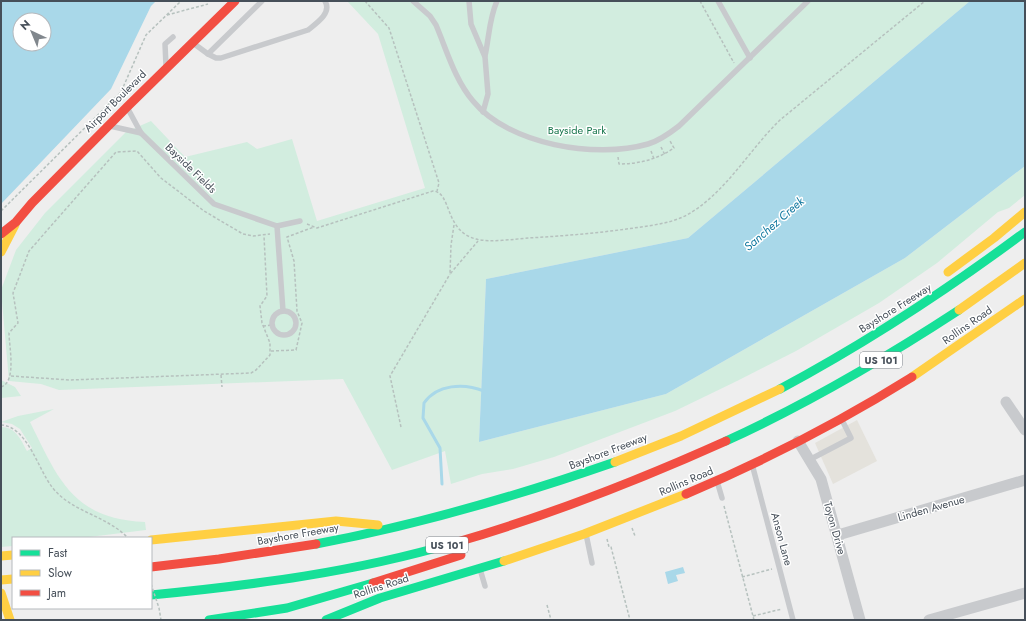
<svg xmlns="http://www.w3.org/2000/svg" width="1026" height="621" viewBox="0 0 1026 621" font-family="Jost,sans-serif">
  <rect width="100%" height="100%" fill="#eee"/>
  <polygon fill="#e4e2dc" points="857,420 877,461 833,484 815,443"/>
  <g fill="#d2eddf">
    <polygon points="347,1 970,1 688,238 486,279 479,442 666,394 905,258 1025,166 1025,195 1009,208 998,212 937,263 879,303 796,351 737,381 675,411 554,457 513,469 482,474 451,484 445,451 392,470 343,379 59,390 41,384 9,381 1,290 16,250 45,213 126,132 151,121 185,157 247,142 257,149 292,139 317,221 425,188 378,34"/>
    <polygon points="1,380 15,387 21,396 1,398"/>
    <path d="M54,409L30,422C58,479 73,519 145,522L146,530L81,538H13V546L1,547V427C16,427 21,440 27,451L32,448L20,429L12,424L1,422L18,416Z"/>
  </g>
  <g fill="#a9d8e9" fill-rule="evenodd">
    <path d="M1,1H156L151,6L111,89L1,204ZM20,20H44V44H20Z"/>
    <polygon points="970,1 1025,1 1025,166 905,258 666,394 479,442 486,279 688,238"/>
    <polygon points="683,567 685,573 676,575 678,581 668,584 665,572"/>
  </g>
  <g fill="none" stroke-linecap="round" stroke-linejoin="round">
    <path stroke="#a9d8e9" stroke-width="3" d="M442,484L440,448L423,418L424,403C437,384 464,383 484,391"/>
    <g stroke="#b6c1be" stroke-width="1.5" stroke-dasharray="3 2" stroke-linecap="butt">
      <polyline points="365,1 389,28 439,183 437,191"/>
      <polyline points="700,1 734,63"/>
      <polyline points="167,15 208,4"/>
      <polyline points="661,147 665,155"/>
      <polyline points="651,151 654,159"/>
      <path d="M618,157L619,164C639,164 658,159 674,148L670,141"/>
      <polyline points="1,211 121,92 146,35 181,1"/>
      <path d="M307,224L317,228L433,191C452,192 444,231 476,239C490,243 514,239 528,238C563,236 599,233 634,228C654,225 675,223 692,212C728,189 750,149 780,120L925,1"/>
      <polyline points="454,225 451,245 450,274 478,241"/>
      <polyline points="263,326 272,325"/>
      <polyline points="271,351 296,350 302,323 297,311 294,261 287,237 314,227"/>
      <polyline points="221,375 222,387"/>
      <polyline points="11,376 70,380 251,373 256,370 270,355 270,343 262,323 260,306 267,296 264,236"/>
      <path d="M1,387C17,382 9,346 9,333L18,323L13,293L29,251L116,152L137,151L161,178L204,211L243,234L253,236L270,234"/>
      <path d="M1,425C27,426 38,469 52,487C71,512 106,515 128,538"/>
      <polyline points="401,427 390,376 450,274"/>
      <polyline points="724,506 754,620"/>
      <polyline points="632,528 635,536"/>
      <polyline points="607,539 609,547 611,547 630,620"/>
      <polyline points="742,577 772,569"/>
      <polyline points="547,605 551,620"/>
      <polyline points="753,616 782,609"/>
    </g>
    <g stroke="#c8cacd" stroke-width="5.5">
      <path d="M413,1L430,16L436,25C447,51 455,80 473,101C509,145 596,159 648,144C659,141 670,133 679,126L808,1"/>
      <polyline points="469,1 471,24 485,57 488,94 483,112"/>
      <polyline points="718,1 750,58"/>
      <polyline points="193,43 208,54 262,1"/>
      <path d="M208,54L216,58H221L308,30C317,23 332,13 325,1"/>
      <path d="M485,56C489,38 489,19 497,1"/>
      <polyline points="166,66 165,44 173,37"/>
      <polyline points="128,109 141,133 214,204 277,226 300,221"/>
      <polyline points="110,126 141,133"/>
      <polyline points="277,226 283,311"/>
      <circle cx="284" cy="323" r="12"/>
      <polyline points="809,460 851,438 842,420"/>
      <polyline points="752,464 793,620"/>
      <polyline points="717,481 722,498"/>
      <polyline points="586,534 592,563"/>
      <polyline points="480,569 485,586"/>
    </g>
    <g stroke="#c8cacd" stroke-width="11">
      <polyline points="1006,402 1025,430"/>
      <polyline points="798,441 821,479 860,620"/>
      <polyline points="838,535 1025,480"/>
      <polyline points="929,620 1025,593"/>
    </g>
    <g stroke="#16e098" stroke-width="9">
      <path d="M780,389C866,343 947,290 1025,232"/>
      <path d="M726,441C807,404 884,359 959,310"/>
      <path d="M316,544C418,525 517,496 615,462"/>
      <path d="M151,595C254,585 355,572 454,543"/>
      <polyline points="209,620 287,608 373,583"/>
      <polyline points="326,620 380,598 504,561"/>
    </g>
    <g stroke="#ffcf43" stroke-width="9">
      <polyline points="1,252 15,225"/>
      <polyline points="948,272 994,238 1025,212"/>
      <polyline points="959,310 1025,263"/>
      <polyline points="912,377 1025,299"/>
      <polyline points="615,462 681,436 780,389"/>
      <polyline points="151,540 336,521 378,525"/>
      <polyline points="1,556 13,555"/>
      <polyline points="504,561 584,534 686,494"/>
      <polyline points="1,580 13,579"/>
    </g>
    <g stroke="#f24e42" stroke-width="9">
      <polyline points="1,234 16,222 32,203 127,107 235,1"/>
      <path d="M686,494C764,461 840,422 912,377"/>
      <path d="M454,543C547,516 637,481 726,441"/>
      <polyline points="151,567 219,559 316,544"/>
      <polyline points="373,583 461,555"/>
    </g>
    <polyline stroke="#b6c1be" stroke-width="1.5" stroke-dasharray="3 2" stroke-linecap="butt" points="151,584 159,608 161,620"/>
    <polyline stroke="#ffcf43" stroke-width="9" points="1,593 10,620"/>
  </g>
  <g text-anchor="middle" stroke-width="3" stroke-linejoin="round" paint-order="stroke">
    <g fill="#fff" stroke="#7e848b" stroke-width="1">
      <rect x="860" y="352" width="42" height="16" rx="3"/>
      <rect x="426" y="537" width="42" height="16" rx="3"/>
    </g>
    <g font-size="10" font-weight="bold" fill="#464f59">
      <text x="881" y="364">US 101</text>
      <text x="447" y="549">US 101</text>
    </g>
    <g font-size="11" fill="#464f59" stroke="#fff">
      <text transform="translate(115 101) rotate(-45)" y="4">Airport Boulevard</text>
      <text transform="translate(191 168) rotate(44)" y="4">Bayside Fields</text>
      <text transform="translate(895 308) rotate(-32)" y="4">Bayshore Freeway</text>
      <text transform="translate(967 325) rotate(-35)" y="4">Rollins Road</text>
      <text transform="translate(608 451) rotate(-21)" y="4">Bayshore Freeway</text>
      <text transform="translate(686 481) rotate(-23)" y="4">Rollins Road</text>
      <text transform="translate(931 508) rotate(-16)" y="4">Linden Avenue</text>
      <text transform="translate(835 528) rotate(74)" y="4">Toyon Drive</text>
      <text transform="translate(298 534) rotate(-10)" y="4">Bayshore Freeway</text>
      <text transform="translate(782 539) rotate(75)" y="4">Anson Lane</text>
      <text transform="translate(381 586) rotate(-18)" y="4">Rollins Road</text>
    </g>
    <g font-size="11" fill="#1a774e" stroke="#fff">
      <text x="577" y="134">Bayside Park</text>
    </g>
    <g font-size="12" font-style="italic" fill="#1279a0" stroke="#fff">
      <text transform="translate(774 224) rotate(-41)" y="4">Sanchez Creek</text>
    </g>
  </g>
  <rect width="1026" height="621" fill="none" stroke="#464f59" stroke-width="4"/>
  <rect x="12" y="537" width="140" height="72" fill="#ffffff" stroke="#b5b9bd"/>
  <rect x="20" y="550" width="20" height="6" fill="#16e098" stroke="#b5b9bd"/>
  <text x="48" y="557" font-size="12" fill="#464f59">Fast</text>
  <rect x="20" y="570" width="20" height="6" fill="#ffcf43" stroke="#b5b9bd"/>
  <text x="48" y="577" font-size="12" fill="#464f59">Slow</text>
  <rect x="20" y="590" width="20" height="6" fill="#f24e42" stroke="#b5b9bd"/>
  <text x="48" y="597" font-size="12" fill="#464f59">Jam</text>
  <g transform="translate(32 32) rotate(316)"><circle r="19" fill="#ffffff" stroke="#b5b9bd"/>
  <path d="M0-3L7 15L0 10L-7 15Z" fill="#81878d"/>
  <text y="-6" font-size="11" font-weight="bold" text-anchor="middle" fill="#464f59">N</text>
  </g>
</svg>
